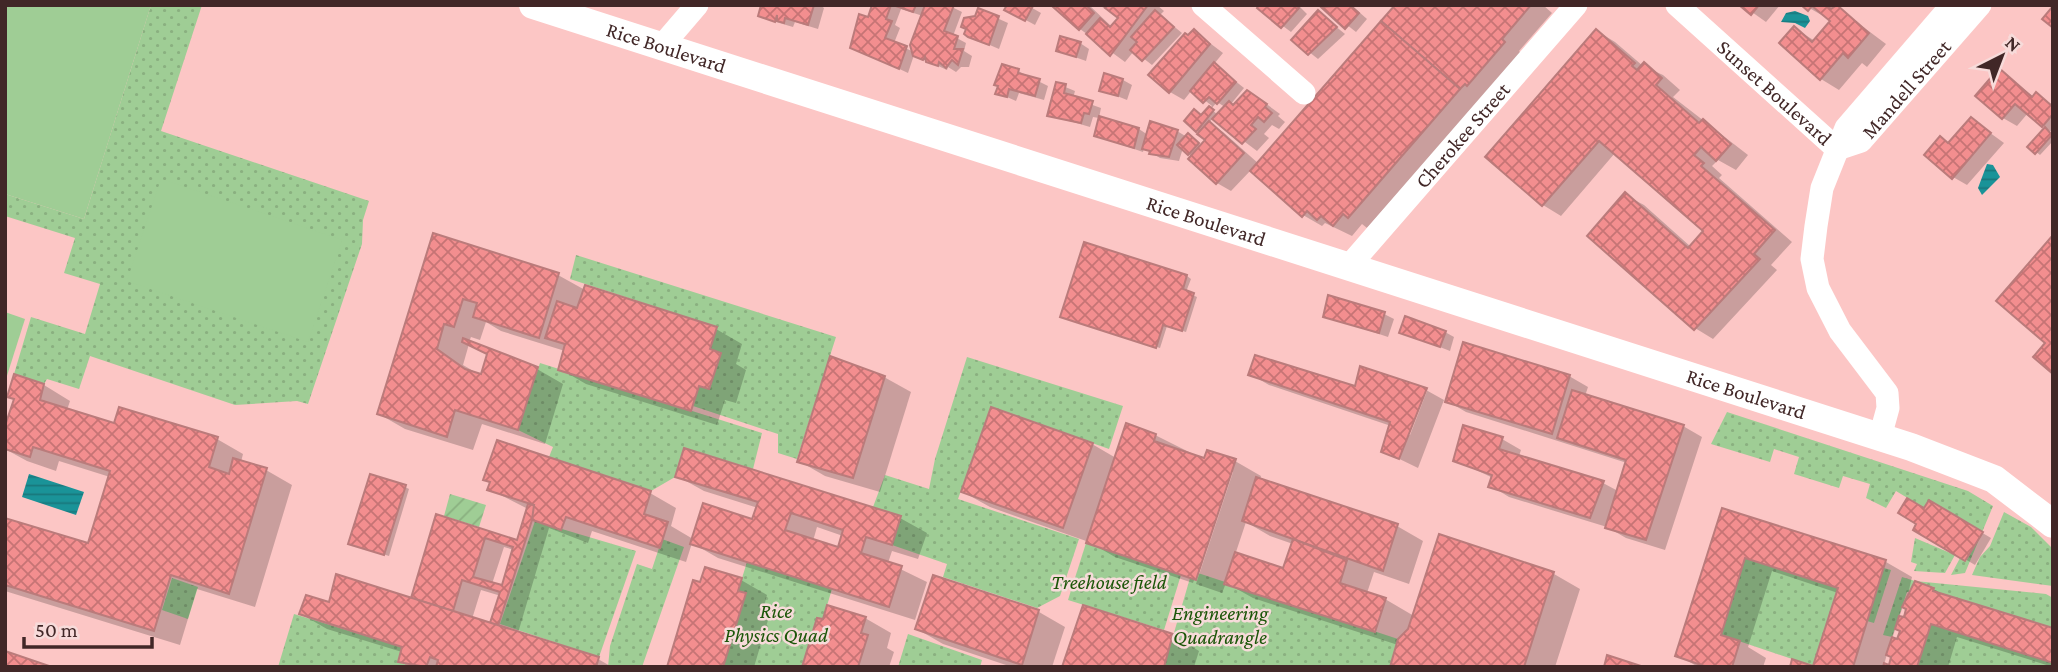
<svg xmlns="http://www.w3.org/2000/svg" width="2058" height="672" viewBox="0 0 2058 672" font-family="'Crimson Pro',serif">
  <defs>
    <pattern id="grass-dots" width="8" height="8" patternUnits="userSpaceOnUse" patternTransform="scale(1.75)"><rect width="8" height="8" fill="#9fcd95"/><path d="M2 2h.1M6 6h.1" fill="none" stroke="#8ab080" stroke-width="1.8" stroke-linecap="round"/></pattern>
    <pattern id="garden-furrows" width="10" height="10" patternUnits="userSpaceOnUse" patternTransform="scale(1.75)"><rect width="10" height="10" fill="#9fcd95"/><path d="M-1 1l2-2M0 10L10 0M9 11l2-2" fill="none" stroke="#8ab080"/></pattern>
    <pattern id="water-rules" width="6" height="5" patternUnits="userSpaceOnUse" patternTransform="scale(1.75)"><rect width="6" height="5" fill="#1a9398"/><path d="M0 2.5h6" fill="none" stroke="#19787c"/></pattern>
    <pattern id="building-cross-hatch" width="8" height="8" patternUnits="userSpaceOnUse" patternTransform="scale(1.75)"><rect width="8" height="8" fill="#f38e8f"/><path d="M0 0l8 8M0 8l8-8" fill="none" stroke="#c67475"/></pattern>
  </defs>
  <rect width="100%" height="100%" fill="#fcc6c5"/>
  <g fill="url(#grass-dots)">
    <polygon points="151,5 202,5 161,131 369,201 363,220 362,244 308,404 297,401 235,405 90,356 79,389 47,379 44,384 14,374 31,317 85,334 100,284 64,273 75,238 5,216 5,194 84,219"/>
    <polygon points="576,255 836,337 797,459 778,453 778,434 693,406 699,386 710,389 720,353 710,349 717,327 570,279"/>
    <polygon points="967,357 1123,406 1109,449 991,407 958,499 1079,539 1060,596 1037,608 943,577 947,564 892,545 901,516 873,507 885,475 929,489 935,459"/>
    <polygon points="540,363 762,433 753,469 685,448 675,477 651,491 549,457 553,447 518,430"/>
    <polygon points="1727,412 1968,491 1993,506 1965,573 1951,575 1960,558 1966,561 1983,532 1929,500 1924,508 1896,491 1886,508 1866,498 1870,484 1843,476 1839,488 1794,474 1799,457 1774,449 1770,462 1711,444"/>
    <polygon points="2004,512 2031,527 2053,549 2053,586 1972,575 1980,557 1990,546"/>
    <polygon points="535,521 636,551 599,657 500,624"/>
    <polygon points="1915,538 1955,555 1945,573 1914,571 1917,564 1911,562"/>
    <polygon points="662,539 684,547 642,667 608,667 610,646 637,564 652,569"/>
    <polygon points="1086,543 1181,575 1164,630 1068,600"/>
    <polygon points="1745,558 1838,588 1813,666 1721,635"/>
    <polygon points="747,562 832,589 823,619 817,618 802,667 723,667 745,594 738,591"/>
    <polygon points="1884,568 1891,570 1874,623 1867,621"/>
    <polygon points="1198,573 1398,639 1390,667 1164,667 1190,578"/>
    <polygon points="1902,577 1915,581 2046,594 2053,598 2053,628 1933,591 1934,587 1915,582 1911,592 1907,592 1892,637 1883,635"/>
    <polygon points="172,578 198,587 188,619 162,610"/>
    <polygon points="294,614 402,647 398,662 413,667 278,667"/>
    <polygon points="1931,624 2053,663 2053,667 1917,667"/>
    <polygon points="908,634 982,660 980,667 898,667"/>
  </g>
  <polygon fill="url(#garden-furrows)" points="450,494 486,505 479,527 444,516"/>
  <g fill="#9fcd95">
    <polygon points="5,5 151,5 84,219 5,194"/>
    <polygon points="161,179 342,240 308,342 127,281"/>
    <polygon points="5,312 25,319 5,382"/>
  </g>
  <g fill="url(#water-rules)">
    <polygon points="1795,11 1808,16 1810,21 1805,28 1795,23 1781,22 1786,13"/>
    <polygon points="1987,164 1993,165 2000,177 1982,195 1978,188"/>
    <polygon points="29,474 84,492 76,515 22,497"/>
  </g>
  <g fill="#0003" fill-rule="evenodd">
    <polygon points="763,5 820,5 824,8 818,29 795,22 793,27 769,20 760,15"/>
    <path d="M874,5H948L962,12L953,36L966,43L964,51L972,56L969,67H961L956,72L948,67L947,70L914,55L908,73L859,50ZM901,9L923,16L914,52L894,43L900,28L895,25Z"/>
    <polygon points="1027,5 1041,13 1035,25 1007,10"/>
    <polygon points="1057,5 1089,5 1112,27 1120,18 1099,5 1157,5 1164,11 1160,15 1182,33 1152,65 1134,51 1125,62 1080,29"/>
    <polygon points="1255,5 1302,5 1300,7 1307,14 1291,32"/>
    <polygon points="1351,5 1367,19 1356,32 1323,6"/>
    <path d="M1397,5H1543L1552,13L1519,51L1522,54L1367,228L1362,224L1352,236L1325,223L1322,226L1303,215L1251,170L1231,191L1217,183L1183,148L1179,161L1160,158L1144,148L1143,152L1096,136L1139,129L1148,135L1177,131L1202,146L1207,140L1197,130L1202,117L1212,106L1192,90L1184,100L1170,92L1189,37L1194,31L1223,53L1214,64L1244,88L1231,104L1235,106L1261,100L1280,114L1278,116L1285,122L1279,129L1272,125L1264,134L1269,138L1257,151L1213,118L1209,123L1223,132L1259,164ZM1217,102L1225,107L1218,115L1211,109Z"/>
    <polygon points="1742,5 1780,5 1766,22"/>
    <polygon points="1804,5 1840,5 1838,8 1886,44 1867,67 1862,63 1839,90 1821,79 1782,43 1794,28 1815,41 1832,21"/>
    <polygon points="979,10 1008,23 999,49 969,36"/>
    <polygon points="1318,12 1345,34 1318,59 1294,40"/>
    <polygon points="1597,31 1615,42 1643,66 1663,75 1680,90 1673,97 1748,155 1736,170 1718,160 1712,166 1722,175 1719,178 1792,242 1771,265 1777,270 1713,339 1695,328 1625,195 1644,205 1691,247 1705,231 1615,153 1561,216 1543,205"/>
    <polygon points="1080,43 1089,49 1086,61 1058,51"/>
    <polygon points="1999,70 2034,97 2036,95 2053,105 2053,132 2047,130 2053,135 2053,141 2040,155 2029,146 2046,128 2028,113 2017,126 2003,118"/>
    <polygon points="1018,71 1048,86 1044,100 1019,93 1016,101 998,93"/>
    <polygon points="1123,80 1132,85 1127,100 1102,90"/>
    <polygon points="1058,84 1075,91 1073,98 1101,108 1099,118 1093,117 1090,127 1049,115"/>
    <polygon points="1971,119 2004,143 1967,185 1953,177 1940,139 1950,144"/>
    <path d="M434,235L558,275L585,290L716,329L742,344L736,364L746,370L736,403L725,400L717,425L586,384L560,369L565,351L501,331L486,322L480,340L471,337L469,342L537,369L563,384L545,444L482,424L473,450L405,429L379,414ZM469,344L488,355L482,376L463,365Z"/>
    <polygon points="1187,276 1191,279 1186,292 1197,297 1186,332 1167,326 1160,348 1066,318"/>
    <polygon points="1384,314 1394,319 1388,337 1325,316"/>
    <polygon points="1402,332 1445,332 1454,337 1450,351"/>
    <path d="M1250,374L1356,388L1426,390L1444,400L1418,468L1383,451L1391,426L1269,385ZM1424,390L1427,391L1410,435H1406Z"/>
    <polygon points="1569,376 1588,387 1585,396 1683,426 1702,437 1665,550 1626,538 1607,527 1509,497 1491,486 1493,478 1455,460 1464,428 1502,439 1521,450 1519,456 1603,483 1618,491 1627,463 1466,412 1447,401"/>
    <polygon points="15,377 44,385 70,401 67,410 115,425 217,439 243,454 241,462 266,470 292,485 255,607 197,589 180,645 5,591 5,520 89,546 110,477 59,461 56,471 27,461 5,449 15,400"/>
    <polygon points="884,377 911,392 880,492 825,476 799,461"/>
    <path d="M1155,435L1205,460L1235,461L1261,476L1260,480L1397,526L1423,541L1409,584L1374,572L1367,593L1385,599L1414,616L1440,536L1554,574L1580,589L1555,667H1391L1398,645L1253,598L1226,583L1222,593L1196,584L1233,472H1230L1193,583L1115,557L1089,542L990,507L963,492L1092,444L1116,458ZM1246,522L1270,536L1293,544L1284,571L1235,555Z"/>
    <path d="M677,476L900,518L927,533L918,559L892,551L888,563L927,582L915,620L718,558L692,543L686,562L592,531L588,543L549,528L518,633L598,659L612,667H409L400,661L402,652L327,629L301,614L330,605L412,600L437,516L518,542L528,509L489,489L650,493L676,508L671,526L693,539L754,521L758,508L704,491ZM817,527L843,536L839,550L813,541ZM504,547L514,550L503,587L492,584ZM481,590L501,596L492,625L472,619Z"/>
    <polygon points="405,487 409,489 389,556 354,545"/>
    <polygon points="1930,502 1991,538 1975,565 1915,529"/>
    <path d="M1723,510L1886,562L1912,577L1906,603L1933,589L1946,596L2053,630V667L1957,637L1948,667H1891L1893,657L1887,654L1884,665L1890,667H1815L1838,593L1772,571L1748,647L1766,658L1763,667H1698L1678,655ZM1903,606L1908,609L1905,619L1899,618ZM1896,627L1902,631L1899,641L1892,639Z"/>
    <polygon points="934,578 1039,612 1065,627 1052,667 1012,667 943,644 917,629"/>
    <polygon points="741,580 767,595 764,606 771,610 754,667 669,667 702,584"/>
    <polygon points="1084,607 1173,635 1199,651 1194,667 1064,667"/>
    <polygon points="865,618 891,633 887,648 894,652 889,667 804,667"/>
  </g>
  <g fill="url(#building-cross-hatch)" stroke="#ba7b7b" stroke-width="2" fill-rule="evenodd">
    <polygon points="761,5 814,5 808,25 785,18 784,23 777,21 777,15 775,22 758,16"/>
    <polygon points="872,5 891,5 886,19 892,21 885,38 907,46 899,69 850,48 859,14 868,17"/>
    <polygon points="893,5 916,5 913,12"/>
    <polygon points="925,5 954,5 944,31 958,36 954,49 963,49 958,65 952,60 946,68 939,62 938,66 926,62 925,57 923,60 913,56 910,45"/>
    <polygon points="1007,5 1031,5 1033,6 1025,21 1004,10"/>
    <polygon points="1055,5 1086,5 1094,13 1079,30 1053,7"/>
    <polygon points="1108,5 1148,5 1110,56 1086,34 1100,18 1110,27 1118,18 1105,8"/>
    <polygon points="1259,5 1296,5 1299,8 1281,28 1257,8"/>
    <polygon points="1350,5 1359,13 1345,29 1321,7"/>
    <polygon points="1395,5 1531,5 1502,39 1505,42 1467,86 1465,84 1460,89 1381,21"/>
    <polygon points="1739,5 1759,5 1751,15"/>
    <polygon points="1801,5 1826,5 1831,9 1837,5 1869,33 1848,58 1843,53 1820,80 1779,43 1794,26 1812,42 1830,21 1812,6 1808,11"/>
    <polygon points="2053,6 2053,28 2042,19"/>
    <polygon points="978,8 999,16 989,45 968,37 964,34 966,29 961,27 964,18 975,16"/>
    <polygon points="1155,10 1174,27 1142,61 1130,50 1137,42 1131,37"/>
    <polygon points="1318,10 1337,27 1308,55 1291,40"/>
    <polygon points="1381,21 1460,89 1348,218 1343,214 1333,226 1321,216 1317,220 1307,211 1302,217 1250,171"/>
    <polygon points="1194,29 1210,44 1169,93 1148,75 1185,33 1188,35"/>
    <polygon points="1596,29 1635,63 1632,66 1637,70 1644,62 1662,78 1656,85 1699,123 1703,119 1731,144 1716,161 1701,147 1694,155 1704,163 1701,166 1775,230 1754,254 1760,259 1694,330 1587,236 1625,192 1688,248 1703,231 1599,141 1542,206 1485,157"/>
    <polygon points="1060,36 1081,42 1076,57 1056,51"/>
    <polygon points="1214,62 1236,82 1217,104 1209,97 1203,103 1190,91"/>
    <polygon points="1002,64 1019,69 1018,73 1040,79 1035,96 1009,89 1007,97 995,94 998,86 994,85"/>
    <polygon points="1999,68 2032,97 2036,92 2053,107 2053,114 2042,127 2015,104 2002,119 1975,96"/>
    <polygon points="1104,73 1123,79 1118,96 1099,91"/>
    <polygon points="1056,82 1066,84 1064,93 1093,101 1089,114 1084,113 1081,123 1047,116"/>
    <polygon points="1247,90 1267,104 1265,107 1272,113 1264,122 1258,117 1251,125 1256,129 1242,144 1212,119 1229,101 1233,105"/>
    <polygon points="1209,106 1214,110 1196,132 1184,121 1194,109 1201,115"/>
    <polygon points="1099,116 1139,128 1134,148 1094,136"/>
    <polygon points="1971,117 1991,133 1952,179 1924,155 1940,136 1948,143"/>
    <polygon points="1150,121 1178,130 1169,157 1149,154 1150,151 1142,149"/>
    <polygon points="1209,121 1244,153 1216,184 1188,159 1205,140 1197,134"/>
    <polygon points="2045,127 2052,135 2035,154 2027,147"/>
    <polygon points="1188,133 1199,143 1188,155 1177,145"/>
    <polygon points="433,233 559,273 539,338 473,317 477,303 463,299 454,327 444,324 437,349 465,369 481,374 487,354 462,342 463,338 538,367 518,430 455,410 447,437 377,414"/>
    <polygon points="2053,235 2053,374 2033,357 2045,343 1996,301"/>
    <polygon points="1084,242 1187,275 1183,289 1194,293 1182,331 1163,325 1156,348 1060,317"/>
    <polygon points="585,285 717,327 710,349 721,353 709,389 699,386 691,411 558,370 565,344 545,338 557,301 577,308"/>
    <polygon points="1328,295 1385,312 1379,333 1323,317"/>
    <polygon points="1405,316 1446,331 1440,347 1399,333"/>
    <polygon points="1463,342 1570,375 1552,434 1445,402"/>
    <polygon points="1255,355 1355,386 1360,366 1427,388 1399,459 1381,452 1390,422 1248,375"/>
    <polygon points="830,356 885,376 853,478 797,462"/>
    <polygon points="14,374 44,384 40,400 114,423 119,407 218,437 209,467 229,474 233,458 267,468 229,594 171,575 154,631 5,585 5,518 88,543 110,471 33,447 30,457 5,449 5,426 14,399 7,397"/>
    <polygon points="1572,390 1684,425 1646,540 1605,528 1626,460 1557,438"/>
    <polygon points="991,407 1093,443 1063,528 961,492"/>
    <polygon points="1126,423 1156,434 1154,441 1204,458 1207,450 1236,459 1196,580 1086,543"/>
    <polygon points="1463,425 1503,437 1499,449 1604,481 1590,518 1488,487 1492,475 1453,461"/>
    <polygon points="497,440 651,491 644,514 668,522 660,548 566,517 561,530 530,519 534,505 487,490 490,482 483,480"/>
    <path d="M684,448L901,516L892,545L866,537L861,553L902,566L889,607L690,544L703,503L752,519L758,502L675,477ZM791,513L843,530L838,547L785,530Z"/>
    <polygon points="370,474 406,485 384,555 348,544"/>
    <polygon points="1256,477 1398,524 1383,571 1242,521"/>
    <polygon points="1907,498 1924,508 1929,500 1983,532 1965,561 1913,530 1916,524 1898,513"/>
    <path d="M528,504L534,505L532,520L498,626L490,623L500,592L462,580L453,611L411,598L436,514L517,540ZM485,538L513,547L502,585L473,577Z"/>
    <polygon points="1722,508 1886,560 1853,667 1790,667 1792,659 1813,666 1838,588 1745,558 1721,635 1740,641 1732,667 1707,667 1675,656"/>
    <polygon points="1439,534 1554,572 1524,667 1390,667 1398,639 1408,629"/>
    <polygon points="1293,539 1347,560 1340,583 1386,598 1375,632 1224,584 1235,552 1283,568"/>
    <polygon points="705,567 742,578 738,591 746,593 723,667 667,667 693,580 700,582"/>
    <polygon points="336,574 599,657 596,667 436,667 438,660 430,657 426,667 398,662 402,647 299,614 306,595 329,602"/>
    <polygon points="933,575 1039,610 1022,665 915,629"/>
    <polygon points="1915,581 1934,588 1933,591 2053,628 2053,663 1931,624 1917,667 1883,667 1884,663 1889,665 1891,657 1886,655 1892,637 1897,639 1900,631 1895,629 1899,616 1904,617 1906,609 1902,607"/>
    <polygon points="827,605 866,617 861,633 868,635 858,667 802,667 817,618 823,619"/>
    <polygon points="1083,605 1173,634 1164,667 1062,667"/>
    <polygon points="5,651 52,667 5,667"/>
    <polygon points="1607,655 1644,667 1604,667"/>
  </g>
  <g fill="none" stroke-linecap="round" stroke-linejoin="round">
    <g stroke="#fff" stroke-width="23">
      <polyline points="1203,5 1304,93"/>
      <path id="s1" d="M1677,5L1837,149"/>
      <polyline points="661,47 697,5"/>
      <path id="s2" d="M1837,149L1861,141L1980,5"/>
      <path id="s3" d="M1349,266L1576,5"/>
      <polyline points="1880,437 1888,408 1887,393 1840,331 1818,288 1812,259 1816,226 1822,188 1846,128 1952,5"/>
    </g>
    <path stroke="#fff" stroke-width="28" id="s4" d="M533,5L1911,447L1994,479L2053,524"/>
  </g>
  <g text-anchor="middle" stroke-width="5" stroke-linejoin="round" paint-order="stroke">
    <g font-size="21" fill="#412727" stroke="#f7dbda">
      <text dy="7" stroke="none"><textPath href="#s4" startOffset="140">Rice Boulevard</textPath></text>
      <text dy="7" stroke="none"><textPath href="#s2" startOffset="94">Mandell Street</textPath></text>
      <text dy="7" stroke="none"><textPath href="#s1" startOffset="131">Sunset Boulevard</textPath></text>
      <text dy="7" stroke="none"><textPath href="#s3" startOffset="173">Cherokee Street</textPath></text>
      <text dy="7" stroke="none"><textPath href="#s4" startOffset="707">Rice Boulevard</textPath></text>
      <text dy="7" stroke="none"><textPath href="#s4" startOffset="1274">Rice Boulevard</textPath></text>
    </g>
    <g font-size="21" font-style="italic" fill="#1b5608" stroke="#f7dbda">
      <text x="1109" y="589">Treehouse field</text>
      <text x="776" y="618">Rice<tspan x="776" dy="24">Physics Quad</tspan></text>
      <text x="1220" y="620">Engineering<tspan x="1220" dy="24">Quadrangle</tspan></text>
    </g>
  </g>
  <rect width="2058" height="672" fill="none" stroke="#412727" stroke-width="14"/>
  <g transform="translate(2002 56) rotate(42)" stroke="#f7dbda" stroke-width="5" paint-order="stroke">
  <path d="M0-5L12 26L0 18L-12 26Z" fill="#412727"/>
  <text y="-10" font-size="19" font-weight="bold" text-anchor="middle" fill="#412727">N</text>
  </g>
  <path d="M24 637v10h128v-10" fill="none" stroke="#412727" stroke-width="3.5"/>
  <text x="35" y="637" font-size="21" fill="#412727" stroke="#f7dbda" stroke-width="5" paint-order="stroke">50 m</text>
</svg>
